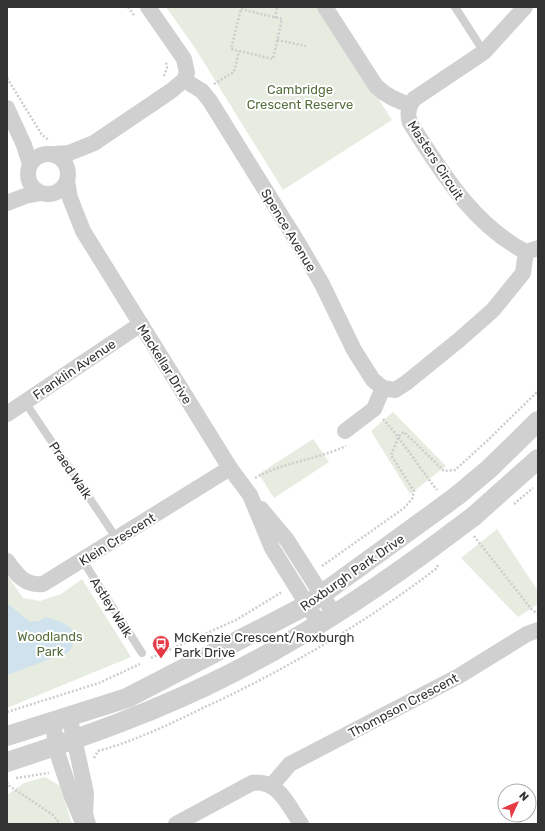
<svg xmlns="http://www.w3.org/2000/svg" width="545" height="831" viewBox="0 0 545 831" font-family="Rubik,sans-serif">
  <rect width="100%" height="100%" fill="#fff"/>
  <g fill="#e6ecdf">
    <polygon points="166,7 319,7 392,120 283,190 195,48"/>
    <polygon points="393,412 446,466 410,494 371,431"/>
    <polygon points="313,439 329,462 274,498 259,474"/>
    <polygon points="497,529 538,591 538,604 518,617 461,558"/>
    <polygon points="7,575 23,598 40,601 61,594 82,579 131,657 7,708"/>
    <polygon points="45,777 60,786 72,824 7,824 7,795 24,783"/>
  </g>
  <path fill="#cfe2ee" d="M7,603L30,622L39,621L45,617C64,623 84,627 69,652L7,675Z"/>
  <g fill="none" stroke-linecap="round" stroke-linejoin="round">
    <g stroke="#cdcdcd" stroke-width="2.5" stroke-dasharray="2 2" stroke-linecap="butt">
      <polyline points="128,7 134,15"/>
      <polygon points="241,9 282,19 273,59 231,49"/>
      <polyline points="275,18 277,7"/>
      <polyline points="277,40 306,46"/>
      <polyline points="164,76 167,68 166,62"/>
      <polyline points="7,78 42,135 49,140"/>
      <polyline points="214,84 234,72 239,51"/>
      <path d="M383,419C403,441 418,466 437,490"/>
      <path d="M255,478C284,462 316,460 346,446"/>
      <polyline points="514,504 533,488"/>
      <polyline points="474,536 532,610 538,614"/>
      <polyline points="322,566 404,508 412,499 414,491 391,455 399,436 404,432 444,471 455,470 488,440 538,391"/>
      <polyline points="151,658 236,620 282,592"/>
      <polyline points="7,712 99,683 140,664"/>
      <path d="M94,758L98,751C135,741 170,724 205,707C287,669 365,623 437,568L438,564"/>
      <polyline points="16,778 49,773"/>
      <polyline points="7,782 8,785 53,815 60,824"/>
    </g>
    <g stroke="#d0d0d0" stroke-width="8">
      <polyline points="455,7 484,52"/>
      <polyline points="25,402 117,539"/>
      <polyline points="83,561 142,653"/>
    </g>
    <g stroke="#d0d0d0" stroke-width="16">
      <path d="M325,7L376,86C386,96 396,100 410,105"/>
      <path d="M525,7L484,52L414,99C408,107 407,114 410,123C442,172 472,224 526,252L538,248"/>
      <polyline points="184,80 202,91 210,101 300,246 322,284 354,350 373,380 383,388 395,390 406,383 459,340 493,310 523,273 526,252"/>
      <polyline points="7,108 24,145 30,164"/>
      <circle cx="48" cy="174" r="20"/>
      <polyline points="54,154 69,153 94,143 171,91 184,80 187,73 184,59 148,7"/>
      <polyline points="67,181 70,198 83,231 230,468 250,495 272,548 320,625"/>
      <polyline points="7,203 25,196 41,193"/>
      <polyline points="7,414 141,324"/>
      <polyline points="345,431 374,409 383,388"/>
      <polyline points="261,509 287,540 334,614"/>
      <path d="M7,561C17,575 25,586 43,584L230,468"/>
      <polyline points="69,715 86,793 85,814 88,824"/>
      <polyline points="54,722 55,746 72,797 83,823"/>
      <polyline points="272,785 290,764 459,676 527,634 538,630"/>
      <path d="M176,824L252,783C278,779 288,805 301,824"/>
    </g>
    <g stroke="#d0d0d0" stroke-width="20">
      <polyline points="458,495 489,469 538,421"/>
      <polyline points="474,516 538,459"/>
      <polyline points="7,736 127,698 307,605 435,512"/>
      <path d="M7,762C84,737 160,710 232,673C311,633 384,584 454,531"/>
    </g>
    <g stroke="#d0d0d0" stroke-width="20">
      <polyline points="435,512 458,495"/>
      <polyline points="454,531 474,516"/>
    </g>
  </g>
  <defs>
    <symbol id="bus-pin" viewBox="-11 -11 22 30"><path d="M0 17L-7.5 6A9.5 9.5 0 1 1 7.5 6Z" fill="#e63946" stroke="#fff"/><path d="M-5-6H5V4H4V6H2V4H-2V6H-4V4H-5ZM-3.5-4V0h7V-4ZM-3.5 1.2v1.5H-2V1.2ZM2 1.2v1.5H3.5V1.2Z" fill="#fff"/></symbol>
  </defs>
  <g fill-rule="evenodd">
    <use href="#bus-pin" x="151" y="634" width="20" height="27"/>
  </g>
  <g text-anchor="middle" stroke-width="4" stroke-linejoin="round" paint-order="stroke">
    <g font-size="13" fill="#56703f" stroke="#fff">
      <text x="300" y="94">Cambridge<tspan x="300" dy="15">Crescent Reserve</tspan></text>
      <text x="50" y="641">Woodlands<tspan x="50" dy="15">Park</tspan></text>
    </g>
    <g font-size="13" fill="#333" stroke="#fff">
      <text transform="translate(436 160) rotate(57)" y="5">Masters Circuit</text>
      <text transform="translate(289 230) rotate(59)" y="5">Spence Avenue</text>
      <text transform="translate(165 364) rotate(58)" y="5">Mackellar Drive</text>
      <text transform="translate(74 369) rotate(-34)" y="5">Franklin Avenue</text>
      <text transform="translate(71 470) rotate(56)" y="5">Praed Walk</text>
      <text transform="translate(117 539) rotate(-32)" y="5">Klein Crescent</text>
      <text transform="translate(352 572) rotate(-35)" y="5">Roxburgh Park Drive</text>
      <text transform="translate(112 607) rotate(58)" y="5">Astley Walk</text>
      <text transform="translate(403 705) rotate(-28)" y="5">Thompson Crescent</text>
    </g>
    <g font-size="13" fill="#333" stroke="#fff" text-anchor="start">
      <text x="174" y="642">McKenzie Crescent/Roxburgh<tspan x="174" dy="15">Park Drive</tspan></text>
    </g>
  </g>
  <rect width="545" height="831" fill="none" stroke="#333333" stroke-width="16"/>
  <g transform="translate(517 803) rotate(46)"><circle r="19" fill="#ffffff" stroke="#adadad"/>
  <path d="M0-3L7 15L0 10L-7 15Z" fill="#e63946"/>
  <text y="-6" font-size="11" font-weight="bold" text-anchor="middle" fill="#333333">N</text>
  </g>
</svg>
